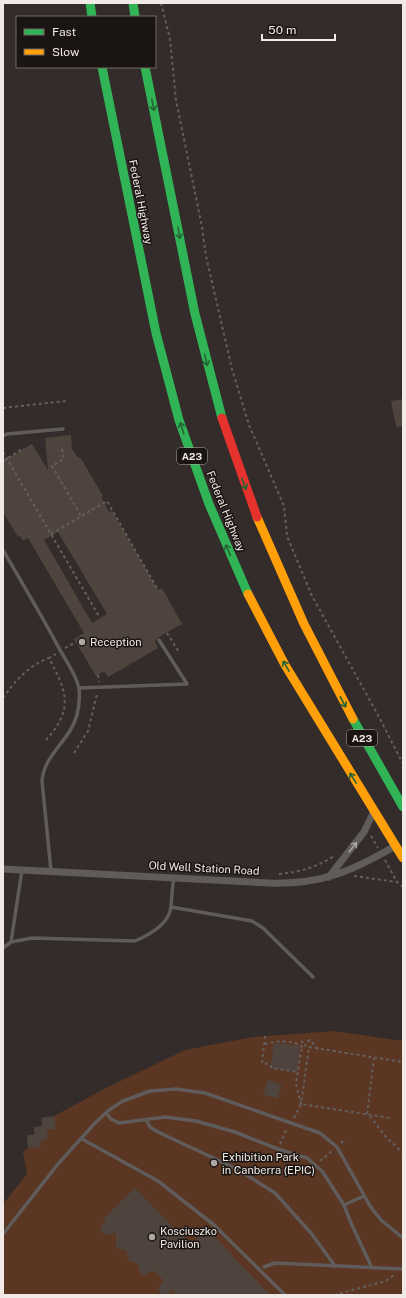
<svg xmlns="http://www.w3.org/2000/svg" width="406" height="1298" viewBox="0 0 406 1298" font-family="'Public Sans',sans-serif">
  <rect width="100%" height="100%" fill="#332c2a"/>
  <polygon fill="#5b3622" points="334,1031 403,1041 403,1295 3,1295 3,1204 27,1174 23,1152 28,1148 54,1116 108,1087 185,1050 253,1037"/>
  <g fill="#4f433d" fill-rule="evenodd">
    <polygon points="403,399 403,426 396,427 391,401"/>
    <path d="M71,435L72,449L78,458L80,457L103,496L101,497L109,512L112,511L158,590L162,588L182,624L157,638L155,642L158,648L108,677L104,671L96,676L74,639L84,633L28,538L23,541L20,536L18,537L3,512V461L32,444L48,470L45,438ZM58,532L107,614L92,623L44,540Z"/>
    <polygon points="274,1043 300,1046 297,1072 270,1068"/>
    <polygon points="268,1080 282,1085 277,1099 263,1094"/>
    <polygon points="54,1116 56,1129 47,1130 48,1139 41,1140 41,1147 28,1148 27,1135 34,1135 34,1127 42,1126 41,1118"/>
    <polygon points="135,1188 191,1245 207,1229 270,1295 177,1295 172,1290 166,1295 161,1294 158,1289 163,1280 153,1270 146,1275 141,1274 138,1264 129,1261 126,1251 116,1248 116,1233 105,1235 100,1231 101,1226 106,1222 103,1219"/>
  </g>
  <g fill="none" stroke-linecap="round" stroke-linejoin="round">
    <g stroke="#635f5e" stroke-width="2" stroke-dasharray="3 3" stroke-linecap="butt">
      <polyline points="161,3 170,39 176,100 202,227 206,256 232,369 249,425 284,506 287,536 312,596 378,715 403,764"/>
      <polyline points="3,408 66,401"/>
      <polyline points="62,449 64,459 52,466 81,516"/>
      <polyline points="3,452 100,618"/>
      <polyline points="3,461 24,448"/>
      <polyline points="51,534 107,501 158,590"/>
      <polyline points="167,633 179,652"/>
      <polyline points="65,648 76,642"/>
      <polyline points="98,675 99,682"/>
      <path d="M3,698C15,681 28,666 49,658"/>
      <path d="M46,740C74,709 67,692 49,658L56,654"/>
      <polyline points="74,753 88,731 97,694"/>
      <polyline points="371,836 378,848"/>
      <polyline points="385,860 397,882 403,887"/>
      <path d="M279,874C300,872 317,867 334,856"/>
      <polyline points="354,876 397,882"/>
      <polyline points="265,1036 262,1063 269,1064 272,1068 298,1072"/>
      <polyline points="301,1041 305,1045"/>
      <path d="M265,1044C275,1041 295,1039 303,1048"/>
      <polyline points="318,1049 310,1040 308,1041 301,1051 296,1084 301,1104 309,1047 403,1062"/>
      <polyline points="367,1114 374,1058"/>
      <polyline points="370,1116 385,1136 403,1153"/>
      <polyline points="294,1118 301,1104 390,1118"/>
      <polyline points="341,1143 346,1139"/>
      <polyline points="280,1144 287,1128"/>
      <polyline points="320,1161 332,1151"/>
      <polyline points="334,1295 386,1281 394,1275"/>
    </g>
    <g stroke="#5f5c5b" stroke-width="3.5">
      <polyline points="3,436 7,434 63,429"/>
      <path d="M3,550C22,583 42,616 60,650C67,662 76,675 79,688C80,697 79,707 77,715C70,741 44,754 42,781L51,871"/>
      <polyline points="79,688 187,684 159,640"/>
      <polyline points="171,907 252,921 263,928 313,977"/>
      <path d="M11,942L32,938L135,941C149,935 170,924 171,906C172,897 172,888 174,878"/>
      <polyline points="3,948 11,942 22,870"/>
      <polyline points="106,1113 111,1119 119,1123 165,1117 196,1121 235,1132 278,1149 307,1158 322,1171 344,1205 351,1223 372,1268"/>
      <polyline points="146,1120 150,1127 160,1133 237,1169 275,1193 311,1233 335,1266"/>
      <polyline points="82,1139 158,1181 214,1225 285,1295"/>
      <polyline points="344,1205 364,1196"/>
      <polyline points="3,1234 58,1164 95,1123 109,1110 123,1101 150,1091 176,1089 205,1093 320,1133 337,1147 370,1206 381,1220 403,1238"/>
      <polyline points="264,1267 275,1263 403,1269"/>
    </g>
    <g stroke="#5f5c5b" stroke-width="7">
      <path d="M3,869L269,883C320,885 353,871 395,846"/>
      <polyline points="329,877 364,832 374,811"/>
    </g>
    <g stroke="#30b455" stroke-width="9">
      <polyline points="90,3 92,17"/>
      <polyline points="133,3 135,17"/>
      <polyline points="102,67 156,333 179,420 209,504 248,594"/>
      <polyline points="145,67 195,314 222,418"/>
      <polyline points="353,719 403,807"/>
    </g>
    <g stroke="#ff9f0a" stroke-width="9">
      <polyline points="257,517 304,624 353,719"/>
      <polyline points="248,594 285,665 403,858"/>
    </g>
    <polyline stroke="#e5322d" stroke-width="9" points="222,418 257,517"/>
  </g>
  <defs><path id="oneway-shaft" d="M-6 0H5M1.5-3L5.5 0L1.5 3" fill="none" stroke-width="1.6" stroke-linecap="round" stroke-linejoin="round"/></defs>
  <g stroke="#256434">
    <use href="#oneway-shaft" transform="translate(153 105) rotate(79)"/>
    <use href="#oneway-shaft" transform="translate(179 233) rotate(79)"/>
    <use href="#oneway-shaft" transform="translate(206 360) rotate(76)"/>
    <use href="#oneway-shaft" transform="translate(182 428) rotate(-108)"/>
    <use href="#oneway-shaft" transform="translate(244 484) rotate(70)"/>
    <use href="#oneway-shaft" transform="translate(228 550) rotate(-114)"/>
    <use href="#oneway-shaft" transform="translate(286 666) rotate(-120)"/>
    <use href="#oneway-shaft" transform="translate(343 702) rotate(63)"/>
    <use href="#oneway-shaft" transform="translate(353 778) rotate(-122)"/>
  </g>
  <use stroke="#a8a2a0" href="#oneway-shaft" transform="translate(353 847) rotate(-52)"/>
  <g fill="#aea7a4" stroke="#1a1513" stroke-width="1.5">
    <circle cx="82" cy="642" r="4"/>
    <circle cx="214" cy="1163" r="4"/>
    <circle cx="152" cy="1237" r="4"/>
  </g>
  <g text-anchor="middle" stroke-width="3" stroke-linejoin="round" paint-order="stroke">
    <g fill="#1a1513" stroke="#b0a9a6" stroke-width="1">
      <rect x="177" y="448" width="30" height="16" rx="3"/>
      <rect x="347" y="730" width="30" height="16" rx="3"/>
    </g>
    <g font-size="10" font-weight="bold" fill="#f1e9e5">
      <text x="192" y="460">A23</text>
      <text x="362" y="742">A23</text>
    </g>
    <g font-size="11" fill="#f1e9e5" stroke="#1a1513">
      <text transform="translate(141 202) rotate(79)" y="4">Federal Highway</text>
      <text transform="translate(226 511) rotate(68)" y="4">Federal Highway</text>
      <text transform="translate(204 868) rotate(3)" y="4">Old Well Station Road</text>
    </g>
    <g font-size="11" fill="#f1e9e5" stroke="#1a1513" text-anchor="start">
      <text x="90" y="646">Reception</text>
      <text x="222" y="1161">Exhibition Park<tspan x="222" dy="13">in Canberra (EPIC)</tspan></text>
      <text x="160" y="1235">Kosciuszko<tspan x="160" dy="13">Pavilion</tspan></text>
    </g>
  </g>
  <rect width="406" height="1298" fill="none" stroke="#f1e9e5" stroke-width="8"/>
  <rect x="16" y="16" width="140" height="52" fill="#1a1513" stroke="#706a67"/>
  <rect x="24" y="29" width="20" height="6" fill="#30b455" stroke="#706a67"/>
  <text x="52" y="36" font-size="12" fill="#f1e9e5">Fast</text>
  <rect x="24" y="49" width="20" height="6" fill="#ff9f0a" stroke="#706a67"/>
  <text x="52" y="56" font-size="12" fill="#f1e9e5">Slow</text>
  <path d="M262 34v6h73v-6" fill="none" stroke="#f1e9e5" stroke-width="2"/>
  <text x="268" y="34" font-size="12" fill="#f1e9e5" stroke="#1a1513" stroke-width="3" paint-order="stroke">50 m</text>
</svg>
